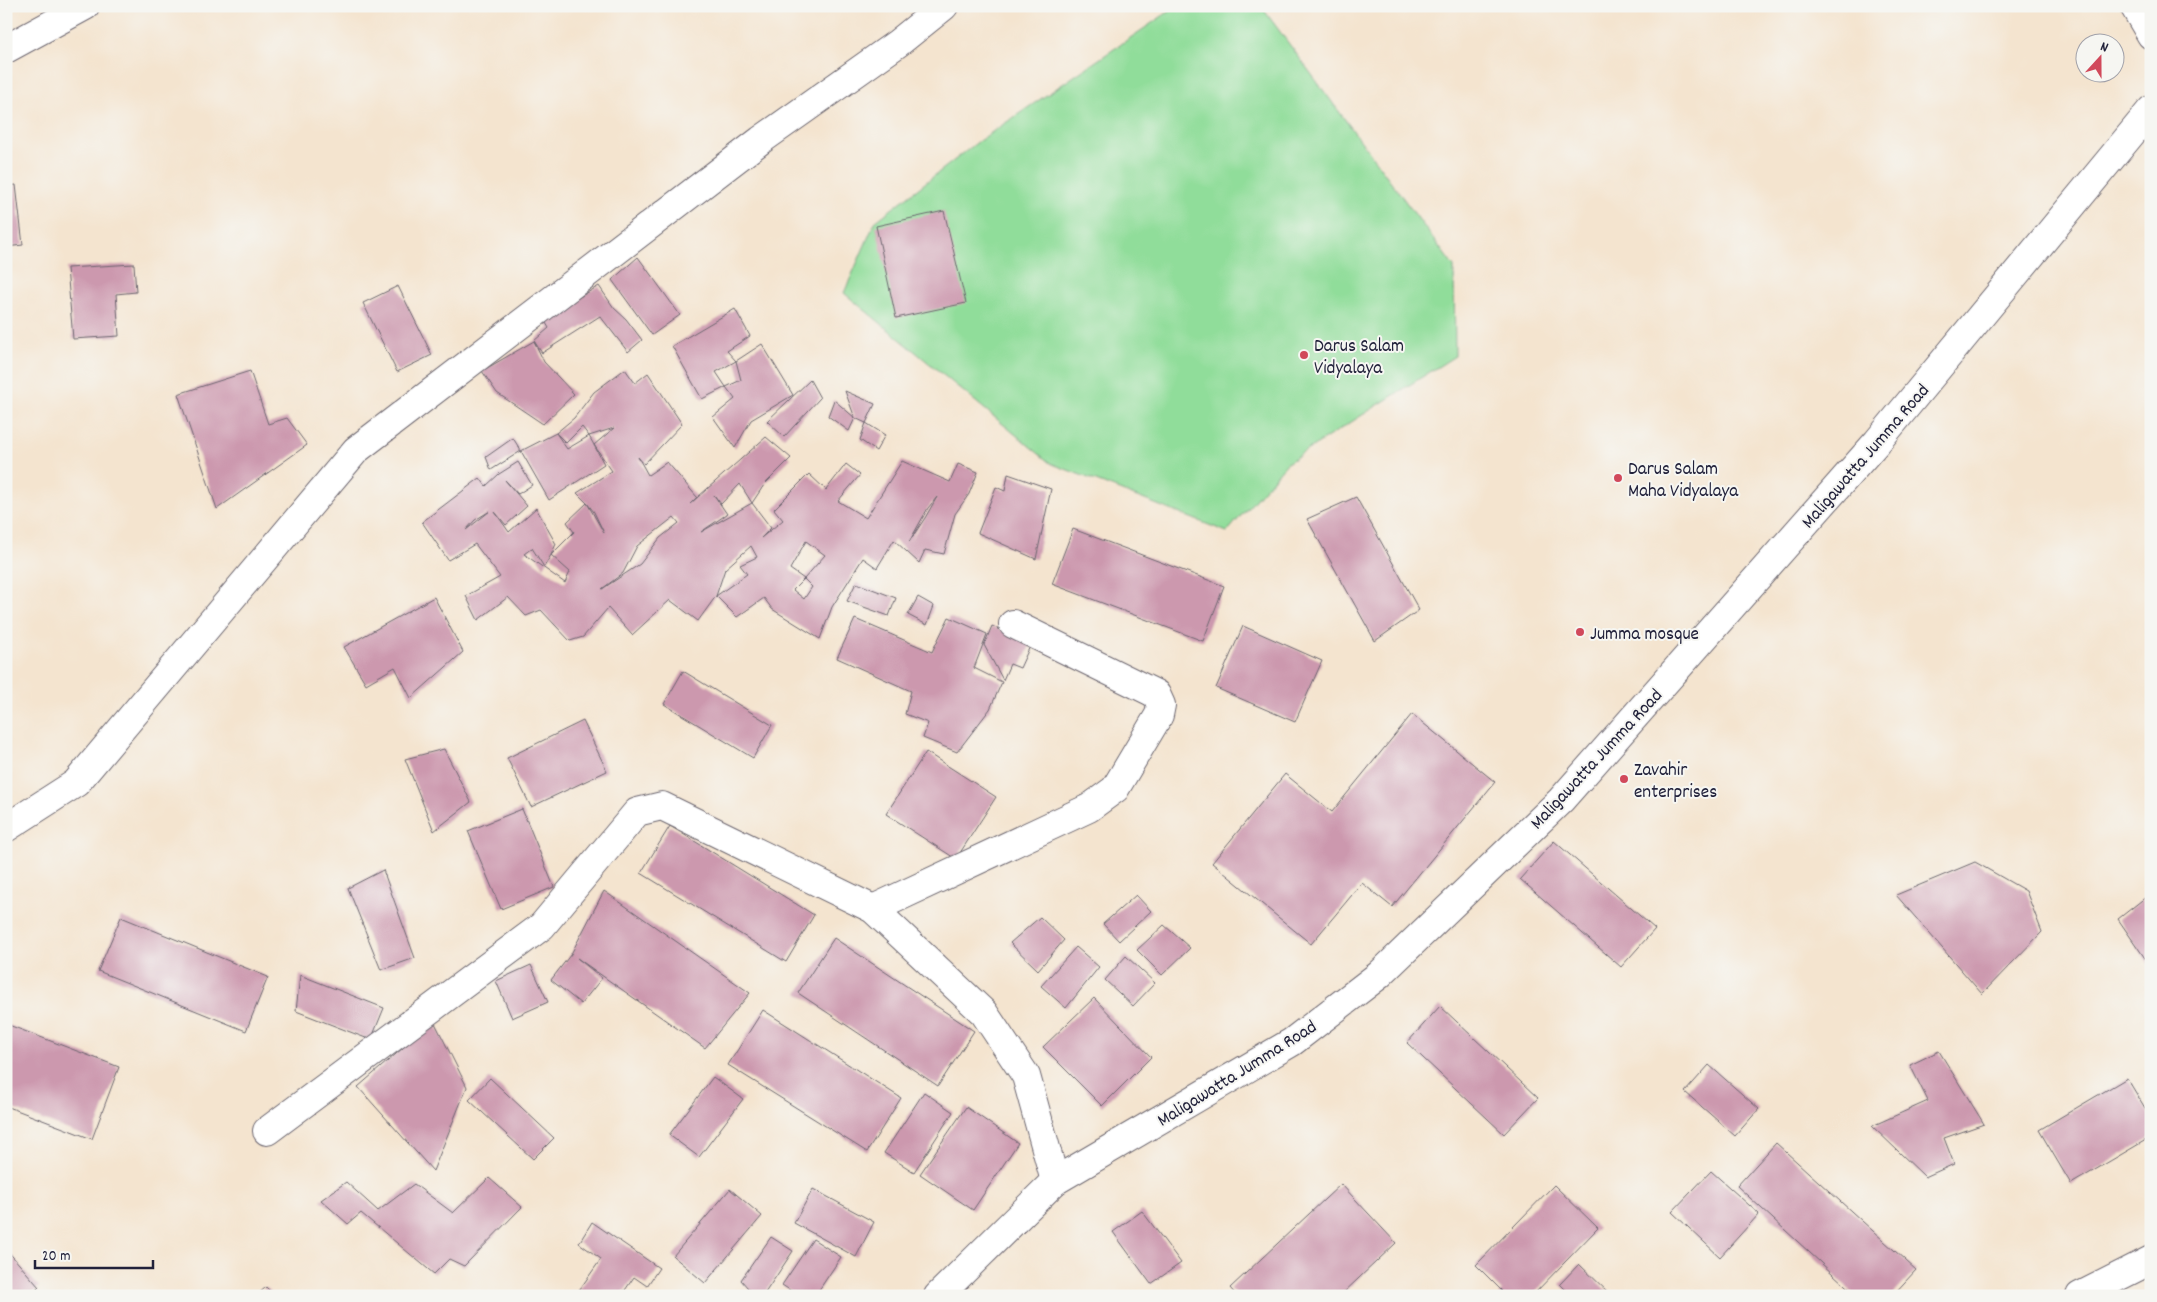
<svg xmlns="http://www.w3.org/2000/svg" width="2157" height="1302" viewBox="0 0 2157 1302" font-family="Dekko,sans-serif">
  <rect width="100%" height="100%" fill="#f6f6f2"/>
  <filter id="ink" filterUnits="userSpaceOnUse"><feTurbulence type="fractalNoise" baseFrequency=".02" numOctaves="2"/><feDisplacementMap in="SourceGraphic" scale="10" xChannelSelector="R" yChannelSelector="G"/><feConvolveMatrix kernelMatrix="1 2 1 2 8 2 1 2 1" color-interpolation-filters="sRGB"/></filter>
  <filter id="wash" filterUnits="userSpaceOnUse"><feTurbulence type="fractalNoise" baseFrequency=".0096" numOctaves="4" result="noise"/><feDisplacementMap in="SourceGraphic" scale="20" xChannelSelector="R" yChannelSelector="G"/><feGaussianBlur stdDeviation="1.12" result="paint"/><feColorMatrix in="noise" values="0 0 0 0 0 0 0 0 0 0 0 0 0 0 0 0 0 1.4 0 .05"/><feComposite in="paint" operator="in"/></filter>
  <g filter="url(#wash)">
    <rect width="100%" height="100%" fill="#f4e4cf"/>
    <polygon fill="#90dd9a" stroke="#59806a" points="1177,6 1261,6 1454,267 1455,356 1287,463 1227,532 1050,463 844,293 875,222 979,141"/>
    <g id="blocks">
      <g fill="#cc98ae" fill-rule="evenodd">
        <polygon points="16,185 23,245 6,247 6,186"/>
        <polygon points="944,211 966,303 896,318 876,226"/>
        <polygon points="638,257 680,315 652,335 612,280"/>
        <polygon points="134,264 136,292 116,294 119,336 73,339 67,268"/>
        <polygon points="398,286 432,355 397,372 363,303"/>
        <polygon points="599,286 614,308 626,319 642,340 628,352 600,316 542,353 534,341 544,362 574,394 543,424 497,393 482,371 534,341 549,328 543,318"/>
        <polygon points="735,309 750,336 727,351 736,361 716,372 726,387 702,399 672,346"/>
        <polygon points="762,344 793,395 751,420 735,448 713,417 735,399 726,387 741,380 736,361"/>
        <path d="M625,369L635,383L648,373L682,424L644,464L638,457L648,475L667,462L697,497L690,504L766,437L791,458L764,485L752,503L740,484L721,504L714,495L727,514L701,532L752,503L771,528L761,538L783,520L774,509L809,474L826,490L846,464L860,475L838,501L866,518L902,461L950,482L958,464L978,472L969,494L955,514L944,554L925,550L919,563L894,540L877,568L863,558L832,607L820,639L772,609L764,598L737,617L716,596L747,574L740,565L757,557L751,546L725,569L716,596L698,621L670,600L632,635L608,608L583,637L570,641L541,610L526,616L508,597L478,620L466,596L500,577L475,544L448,560L422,522L480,478L486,486L499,474L518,462L532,485L518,494L505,480L527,506L506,525L495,512L509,532L536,508L556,544L551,555L574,532L567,522L587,503L577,493L612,471L594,445L604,464L549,500L521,451L556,433L574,418L594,392ZM582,427L589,436L567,449L556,433L566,443ZM614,428L594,445L589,436ZM937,497L925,518L909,542L928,508ZM587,503L594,512L604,533ZM490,511L466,530L475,520ZM674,517L679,523L660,538L640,564L602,589L623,573L637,546ZM806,541L825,555L804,579L790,569ZM532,548L544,567L551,555L570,572L565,583L524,554ZM804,579L812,587L804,599L793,590Z"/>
        <polygon points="250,371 268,424 287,418 307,445 217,509 178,394"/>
        <polygon points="810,380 820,398 784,437 767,421"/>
        <polygon points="845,391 875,404 866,423 885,435 876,451 860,440 866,423 855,418"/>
        <polygon points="834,400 855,418 849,431 828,416"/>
        <polygon points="513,438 521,451 491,470 486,457"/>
        <polygon points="1008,474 1051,489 1036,559 978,533 996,487 1005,491"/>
        <polygon points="1356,497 1419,610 1375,641 1307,519"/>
        <polygon points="1073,529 1224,586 1203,641 1052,584"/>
        <polygon points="856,583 896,598 889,616 847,601"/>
        <polygon points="434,597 463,652 411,698 395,667 366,684 344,647"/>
        <polygon points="918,597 934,606 927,625 908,615"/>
        <polygon points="949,617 987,634 974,668 1002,682 990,709 957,752 923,738 928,723 905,714 911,691 837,658 855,619 932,652"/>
        <polygon points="992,626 1031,644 1020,668 1010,664 1003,680 984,645"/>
        <polygon points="1243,626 1322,661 1295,722 1216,688"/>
        <polygon points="683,671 772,725 753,758 664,704"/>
        <polygon points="1412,714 1495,782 1392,907 1362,883 1311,944 1212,863 1285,774 1332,812"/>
        <polygon points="583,721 607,771 531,807 507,758"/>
        <polygon points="444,749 471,802 434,831 405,759"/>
        <polygon points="926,752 996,797 956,859 886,814"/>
        <polygon points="522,809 554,887 501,909 468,831"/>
        <polygon points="670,826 814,915 786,962 641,873"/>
        <polygon points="1554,841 1655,929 1621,967 1520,879"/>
        <polygon points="1975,862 2026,891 2042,932 1982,994 1896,895"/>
        <polygon points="383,870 415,958 381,970 348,888"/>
        <polygon points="604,891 750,993 705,1048 577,958 602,978 581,1004 551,980 571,954"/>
        <polygon points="2151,893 2151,967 2118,919"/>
        <polygon points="1136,895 1151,911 1119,941 1103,924"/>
        <polygon points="121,917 268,977 246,1031 98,971"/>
        <polygon points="1040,917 1064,940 1038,970 1010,943"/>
        <polygon points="1164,925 1190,948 1162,975 1137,950"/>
        <polygon points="834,938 974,1031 938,1086 798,993"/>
        <polygon points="1076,947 1099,967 1066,1008 1041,986"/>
        <polygon points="1126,956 1155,983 1133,1006 1105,980"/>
        <polygon points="531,965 548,1002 512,1018 496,981"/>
        <polygon points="300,975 384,1008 371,1040 296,1011"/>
        <polygon points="1094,998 1151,1057 1102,1106 1043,1047"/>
        <polygon points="1440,1006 1538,1098 1504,1134 1407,1043"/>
        <polygon points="763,1010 901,1098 867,1152 728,1065"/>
        <polygon points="434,1021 467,1087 433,1171 358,1087"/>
        <polygon points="6,1024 119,1067 92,1139 6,1106"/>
        <polygon points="1939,1051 1984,1124 1944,1138 1954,1164 1925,1177 1872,1126 1928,1101 1910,1065"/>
        <polygon points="1709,1065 1759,1109 1735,1136 1685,1092"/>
        <polygon points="713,1077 743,1099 699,1157 669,1135"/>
        <polygon points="490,1078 554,1138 533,1159 469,1100"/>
        <polygon points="2127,1078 2151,1118 2151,1137 2071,1184 2039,1130"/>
        <polygon points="924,1092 953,1112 914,1172 884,1153"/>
        <polygon points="966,1107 1018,1143 973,1210 920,1174"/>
        <polygon points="1776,1143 1916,1270 1892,1296 1857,1296 1737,1186"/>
        <polygon points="1711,1171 1759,1214 1720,1257 1672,1212"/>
        <polygon points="489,1178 522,1207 464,1266 449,1259 434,1274 361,1213 348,1224 321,1200 346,1182 378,1211 414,1184 453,1213"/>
        <polygon points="1341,1184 1396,1243 1340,1296 1237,1296 1230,1288"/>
        <polygon points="1554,1185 1598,1228 1532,1296 1498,1296 1502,1291 1476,1265"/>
        <polygon points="730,1189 762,1216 705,1283 673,1256"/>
        <polygon points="813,1189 874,1222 856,1257 794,1223"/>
        <polygon points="1142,1211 1181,1263 1151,1284 1113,1232"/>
        <polygon points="592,1222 659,1268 647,1286 634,1277 621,1296 575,1296 601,1259 579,1243"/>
        <polygon points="771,1237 793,1251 763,1296 755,1296 741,1280"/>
        <polygon points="813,1239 841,1257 815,1296 799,1296 782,1285"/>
        <polygon points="6,1249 39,1287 30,1296 6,1296"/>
        <polygon points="1579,1264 1612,1296 1572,1296 1560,1284"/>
        <polygon points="266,1287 275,1296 256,1296"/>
      </g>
    </g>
  </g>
  <g filter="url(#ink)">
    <use href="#blocks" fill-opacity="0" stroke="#6c666f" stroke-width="1"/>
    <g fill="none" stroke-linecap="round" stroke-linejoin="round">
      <defs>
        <g id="minor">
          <polyline points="2134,6 2151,35"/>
          <polyline points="6,49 85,6"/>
          <polyline points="6,828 76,783 356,450 761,140 898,43 944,6"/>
          <polyline points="873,909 1089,808 1115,789 1159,715 1161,705 1156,694 1013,624"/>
          <polyline points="267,1131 542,926 637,812 662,806 873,909 984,1013 1026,1076 1055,1181"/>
          <polyline points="938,1296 1055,1181 1292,1042 1379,975 1561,800 1877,442 2151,110"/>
        </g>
        <polyline id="highway" points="2080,1296 2151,1260"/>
      </defs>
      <use href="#minor" stroke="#6c666f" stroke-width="30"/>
      <use href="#highway" stroke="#6c666f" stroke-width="30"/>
      <use href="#minor" stroke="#fff" stroke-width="28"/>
      <use href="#highway" stroke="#fff" stroke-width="28"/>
    </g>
  </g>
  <g fill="#d1495b" stroke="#f6f6f2" stroke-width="2">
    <circle cx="1304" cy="355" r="5"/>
    <circle cx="1618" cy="478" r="5"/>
    <circle cx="1580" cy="632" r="5"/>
    <circle cx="1624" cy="779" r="5"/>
  </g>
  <g text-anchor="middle" stroke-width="4" stroke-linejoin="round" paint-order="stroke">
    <g font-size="19" fill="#22223b" stroke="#f6f6f2" text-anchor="start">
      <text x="1314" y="351">Darus Salam<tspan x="1314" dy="22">Vidyalaya</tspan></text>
      <text x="1628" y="474">Darus Salam<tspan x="1628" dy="22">Maha Vidyalaya</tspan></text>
      <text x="1590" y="639">Jumma mosque</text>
      <text x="1634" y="775">Zavahir<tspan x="1634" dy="22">enterprises</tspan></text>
    </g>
    <g font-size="19" fill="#22223b" stroke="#f6f6f2">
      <text transform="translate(1864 455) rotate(-49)" y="7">Maligawatta Jumma Road</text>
      <text transform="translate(1595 758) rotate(-47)" y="7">Maligawatta Jumma Road</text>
      <text transform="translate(1236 1072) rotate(-32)" y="7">Maligawatta Jumma Road</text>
    </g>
  </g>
  <rect width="2157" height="1302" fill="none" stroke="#f6f6f2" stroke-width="25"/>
  <g transform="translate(2100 58) rotate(21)"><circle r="24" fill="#f6f6f2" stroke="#a1a1a9"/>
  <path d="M0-4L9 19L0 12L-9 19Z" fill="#d1495b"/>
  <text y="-8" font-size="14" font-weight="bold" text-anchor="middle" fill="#22223b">N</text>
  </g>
  <path d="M35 1260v8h118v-8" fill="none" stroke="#22223b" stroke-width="2.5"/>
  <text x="42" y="1260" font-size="15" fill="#22223b" stroke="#f6f6f2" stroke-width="4" paint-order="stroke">20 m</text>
</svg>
